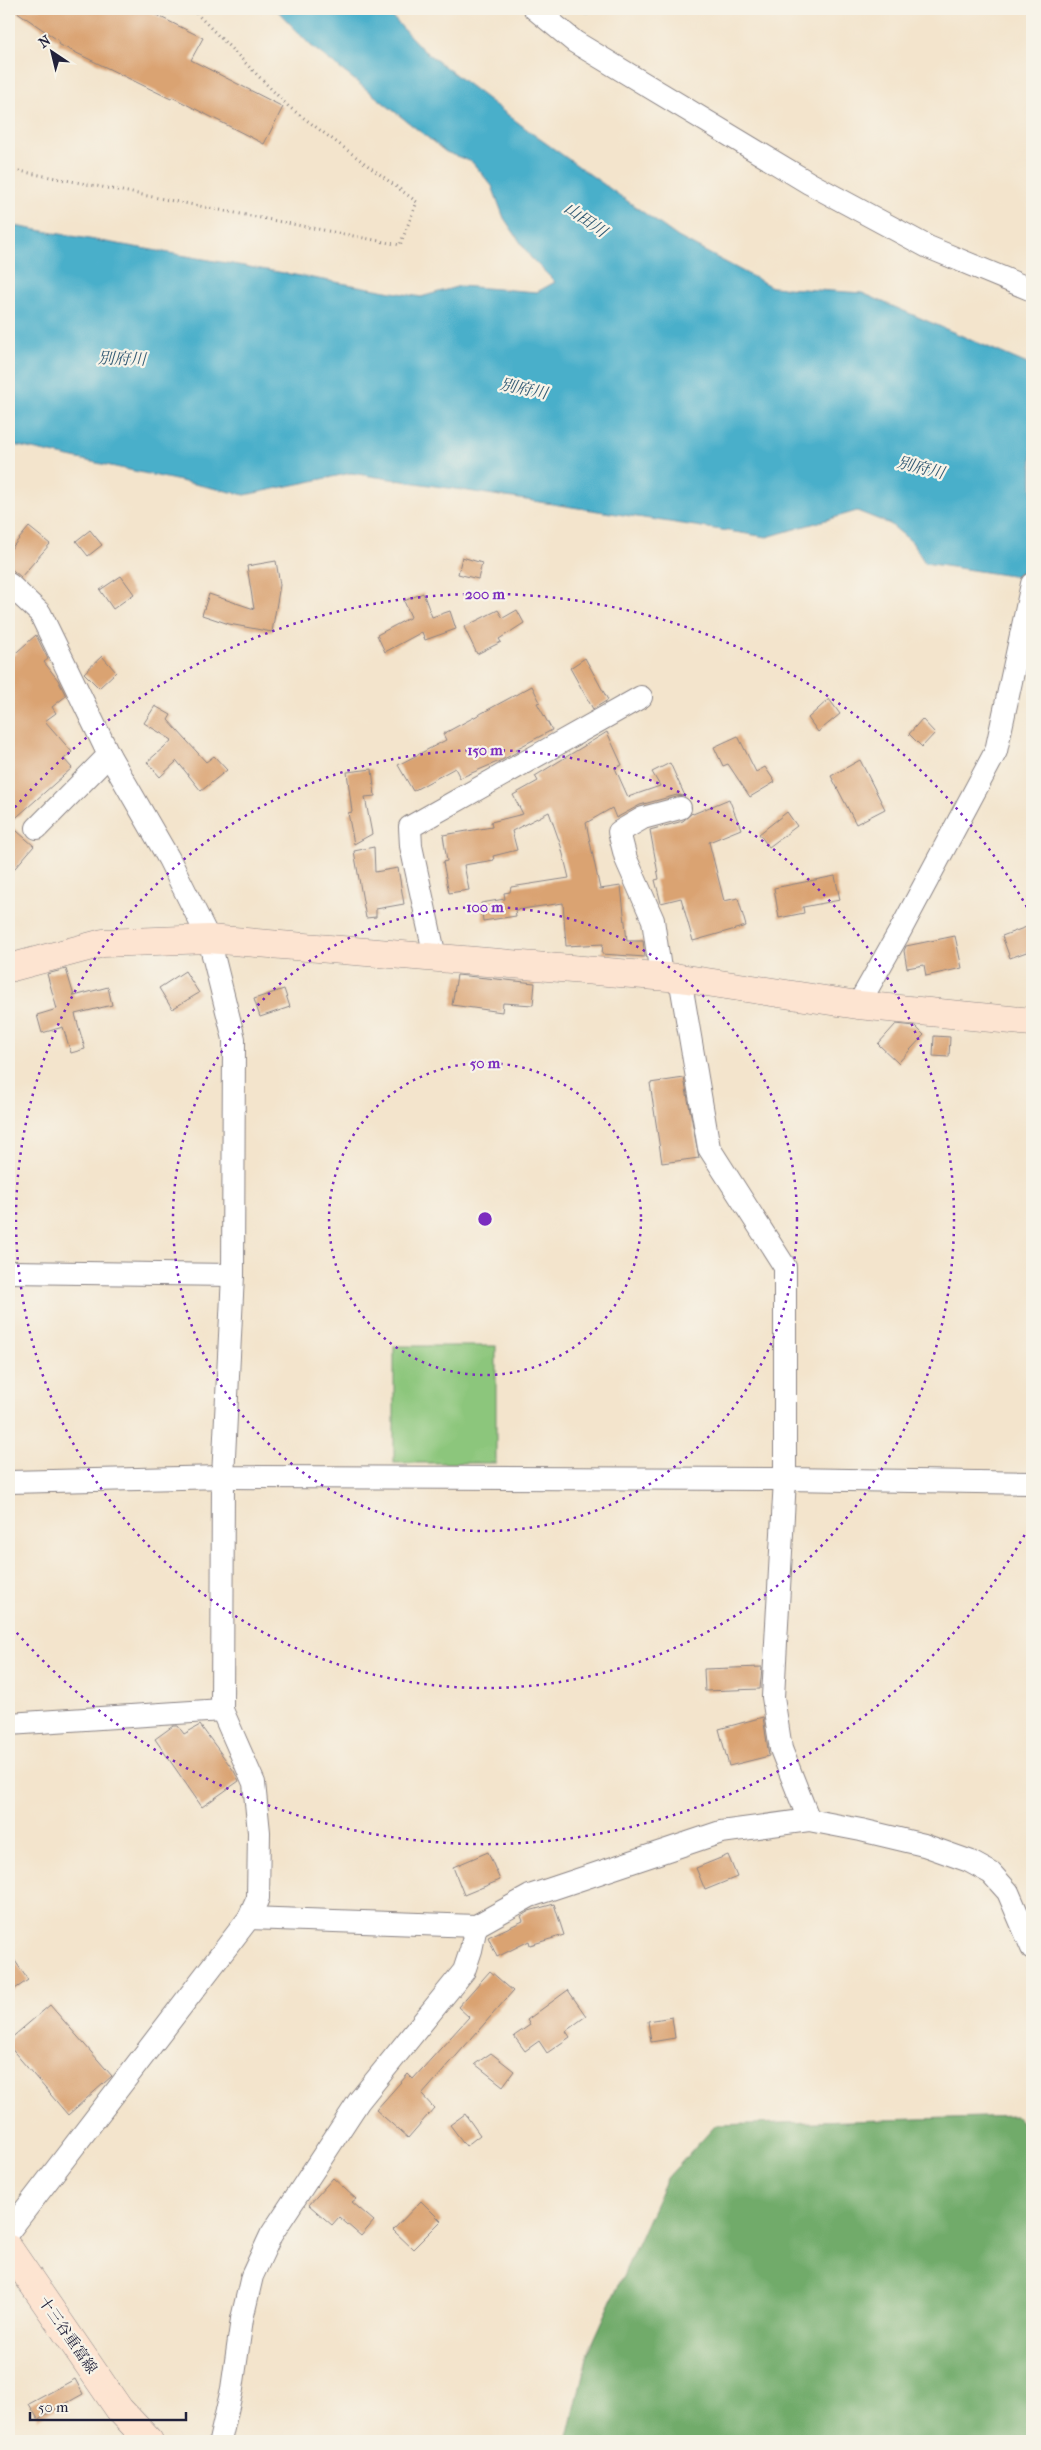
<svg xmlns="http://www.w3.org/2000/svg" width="1041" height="2450" viewBox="0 0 1041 2450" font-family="'IM FELL French Canon','Noto Serif JP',serif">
  <rect width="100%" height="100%" fill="#f7f3e8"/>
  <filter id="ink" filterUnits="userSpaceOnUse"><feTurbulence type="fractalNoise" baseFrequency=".02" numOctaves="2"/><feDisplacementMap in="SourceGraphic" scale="10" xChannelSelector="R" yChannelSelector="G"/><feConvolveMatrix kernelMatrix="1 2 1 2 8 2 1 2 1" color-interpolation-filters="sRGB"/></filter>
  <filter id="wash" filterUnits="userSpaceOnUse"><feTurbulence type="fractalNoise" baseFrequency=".0096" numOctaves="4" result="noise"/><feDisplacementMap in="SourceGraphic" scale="20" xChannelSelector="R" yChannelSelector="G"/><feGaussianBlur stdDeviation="1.12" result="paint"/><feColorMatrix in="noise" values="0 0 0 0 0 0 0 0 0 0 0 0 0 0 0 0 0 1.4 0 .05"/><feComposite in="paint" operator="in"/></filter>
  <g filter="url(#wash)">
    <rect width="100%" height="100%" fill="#f3e4cc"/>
    <rect fill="#8cc67b" stroke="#57745b" x="394" y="1346" width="102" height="117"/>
    <polygon fill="#71ab6b" stroke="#4a6653" points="1016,2116 1032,2134 1032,2441 567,2441 588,2353 667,2178 716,2125"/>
    <polygon fill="#4aafca" stroke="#366882" points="276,9 385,9 423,50 533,134 678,237 772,287 862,293 1032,366 1032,579 925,563 912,542 890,524 857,511 767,537 351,473 245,495 9,444 9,225 421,297 460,286 537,292 555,282 531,258 504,218 492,186 472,162 446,152 310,45"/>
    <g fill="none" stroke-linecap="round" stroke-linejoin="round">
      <g stroke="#4aafca" stroke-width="6">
        <polyline points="587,10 588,9"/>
        <polyline points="9,2201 12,2206"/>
      </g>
    </g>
    <g id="blocks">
      <g fill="#daa372">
        <polygon points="13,9 144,9 203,38 191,60 283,107 264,144 172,97 171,99 58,44 59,41"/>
        <polygon points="29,527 50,544 21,577 9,567 9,551"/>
        <polygon points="90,530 102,545 88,556 76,541"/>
        <polygon points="462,557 482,563 478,579 458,574"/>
        <polygon points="276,561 280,585 272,632 229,624 202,615 209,594 254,609 247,566"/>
        <polygon points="121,576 134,594 113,609 100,590"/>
        <polygon points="423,593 432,617 450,611 456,629 425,640 422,632 385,652 377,635 411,617 404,601"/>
        <polygon points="498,610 503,618 517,610 524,623 499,639 501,642 477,654 464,627"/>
        <polygon points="36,635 48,659 44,662 58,680 66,696 52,707 56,713 45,721 72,752 64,759 72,768 9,824 34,846 9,875 9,659"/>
        <polygon points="102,656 116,672 99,688 84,673"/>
        <polygon points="585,658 608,700 593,709 570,668"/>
        <polygon points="532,686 540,702 537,703 552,730 516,749 517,752 502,760 460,778 455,768 413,791 398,765 446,740 443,734"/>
        <polygon points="829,699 840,714 818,732 808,718"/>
        <polygon points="155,706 171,715 168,720 206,762 214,756 227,770 201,791 177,761 160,777 147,762 172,740 144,723"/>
        <polygon points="922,719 935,733 922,747 909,734"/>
        <polygon points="607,732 622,765 615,768 628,797 660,786 652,772 670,763 685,796 677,795 640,805 616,818 612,808 586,823 600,889 621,886 627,941 643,941 645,957 602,954 603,944 566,946 563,903 515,910 516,916 483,921 481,903 505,899 504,893 510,892 511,887 569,878 561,846 549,812 512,831 517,850 493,856 494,860 464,865 469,890 449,893 443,862 447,861 443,835 492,827 491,822 523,814 513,795 538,781 535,776"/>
        <polygon points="738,736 756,772 765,767 775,782 750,797 728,764 723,766 714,747"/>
        <polygon points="860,760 885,809 856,824 831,776"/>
        <polygon points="372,769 375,796 365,797 372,834 354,844 348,813 352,812 347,772"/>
        <polygon points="729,799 741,829 709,842 724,901 738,898 746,926 693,941 681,898 661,903 655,880 659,879 650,830 683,821 692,813 693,814"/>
        <polygon points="787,812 797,826 769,847 759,834"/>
        <polygon points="374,847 375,872 398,868 404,904 376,909 376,917 366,918 354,851"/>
        <polygon points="835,876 840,900 803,907 804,913 779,918 774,888"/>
        <polygon points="1032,925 1032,950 1010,958 1002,936"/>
        <polygon points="955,936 962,968 926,976 924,965 907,968 904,951 906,946"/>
        <polygon points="66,969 74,996 108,987 112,1005 75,1014 85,1049 71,1053 63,1027 42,1033 37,1015 57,1009 47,974"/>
        <polygon points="185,971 199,993 172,1009 159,988"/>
        <polygon points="457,975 535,983 533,1005 503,1003 502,1012 452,1005"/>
        <polygon points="284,989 290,1007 260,1017 254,999"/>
        <polygon points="896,1024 915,1026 924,1035 898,1063 878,1044"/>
        <polygon points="934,1036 950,1037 949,1057 933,1056"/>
        <polygon points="684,1078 699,1158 662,1163 650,1083"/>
        <polygon points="762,1667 760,1689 705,1691 704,1669"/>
        <polygon points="763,1717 769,1756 729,1766 719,1729"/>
        <polygon points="200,1725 234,1771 239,1781 202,1807 155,1739 173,1726 178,1726 184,1734"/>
        <polygon points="488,1852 500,1880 464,1895 453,1867"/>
        <polygon points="728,1855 737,1877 705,1890 696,1868"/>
        <polygon points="554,1904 564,1935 530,1945 529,1941 497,1957 488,1937 523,1921 521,1916 529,1911"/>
        <polygon points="9,1952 28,1980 9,1993"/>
        <polygon points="490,1971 513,1991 422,2095 434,2108 408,2138 376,2110 408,2074 413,2079 469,2017 458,2007"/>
        <polygon points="568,1990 586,2016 566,2031 570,2037 547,2053 539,2041 525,2051 514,2036 530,2025 527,2020"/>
        <polygon points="50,2005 112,2076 68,2115 9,2046 9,2040"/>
        <polygon points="672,2017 675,2038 651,2042 648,2021"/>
        <polygon points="491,2053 514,2071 503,2086 475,2064"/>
        <polygon points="465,2114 480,2135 466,2146 450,2125"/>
        <polygon points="333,2178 356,2199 352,2202 374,2221 361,2236 339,2217 332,2225 309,2205"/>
        <polygon points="421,2201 441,2221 413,2249 393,2230"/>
        <polygon points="75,2379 83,2394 38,2419 29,2404"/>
      </g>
    </g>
  </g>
  <g filter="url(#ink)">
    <use href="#blocks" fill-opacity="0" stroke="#8a8384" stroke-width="1"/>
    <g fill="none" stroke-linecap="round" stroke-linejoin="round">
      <defs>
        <g id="street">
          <polyline points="535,9 575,42 809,183 928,247 1032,290"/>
          <polyline points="9,584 40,613 109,755 169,859 209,939 234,1039 233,1275 223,1477 785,1479 1032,1483"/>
          <polyline points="37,828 109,755"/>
          <polyline points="435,957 411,846 410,827 641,697"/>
          <polyline points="661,976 653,920 626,859 619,832 643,818 680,808"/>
          <polyline points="680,978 709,1148 785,1267 785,1479 773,1697 781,1749 809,1820"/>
          <polyline points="858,1005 900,931 996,751 1032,584"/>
          <polyline points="9,1272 233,1275"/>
          <polyline points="9,1482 223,1477 222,1710 254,1783 259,1832 258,1898 249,1918 9,2231"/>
          <polyline points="9,1724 222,1710"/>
          <polyline points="249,1918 476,1926 530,1896 721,1832 809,1820 861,1830 924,1845 969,1861 991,1873 1008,1892 1032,1948"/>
          <polyline points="220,2441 232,2389 242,2319 252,2276 271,2235 359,2101 464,1971 471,1950 476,1926"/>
        </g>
        <g id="secondary">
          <polyline points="9,968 103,943 209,939 680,978 858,1005 1032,1022"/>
          <polyline points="9,2249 119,2409 149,2441"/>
        </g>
      </defs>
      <use href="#street" stroke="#8a8384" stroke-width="24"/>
      <use href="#secondary" stroke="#8a8384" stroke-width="29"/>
      <polyline stroke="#8a8384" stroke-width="3" stroke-dasharray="1 4" stroke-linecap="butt" points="9,169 400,245 417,202 289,107 192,9"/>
      <use href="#street" stroke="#fff" stroke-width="22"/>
      <use href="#secondary" stroke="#fde4d1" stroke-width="28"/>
    </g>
  </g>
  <g fill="none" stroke="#7b2cbf" stroke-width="2.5" stroke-dasharray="2.5 5">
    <circle cx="485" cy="1219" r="156"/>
    <circle cx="485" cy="1219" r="312"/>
    <circle cx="485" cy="1219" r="469"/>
    <path d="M1032 1522A625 625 0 0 1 10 1625M10 813A625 625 0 0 1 1032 916"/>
  </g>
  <g text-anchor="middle" stroke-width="4.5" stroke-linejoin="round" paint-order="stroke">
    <g font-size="15" fill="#22223b" stroke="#f7f3e8">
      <text transform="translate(68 2335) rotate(55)" y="5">十三谷重富線</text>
    </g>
    <g font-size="16" font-style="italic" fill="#325a74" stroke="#f7f3e8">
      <text transform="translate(586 219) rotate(35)" y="6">山田川</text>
      <text transform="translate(122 358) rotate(2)" y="6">別府川</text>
      <text transform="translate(524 388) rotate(12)" y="6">別府川</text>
      <text transform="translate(921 467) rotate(14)" y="6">別府川</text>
    </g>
  </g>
  <circle cx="485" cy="1219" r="8" fill="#7b2cbf" stroke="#f7f3e8" stroke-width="2.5"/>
  <g font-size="15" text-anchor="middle" font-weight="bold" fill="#7b2cbf" stroke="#f7f3e8" stroke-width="4.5" stroke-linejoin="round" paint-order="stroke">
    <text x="485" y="599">200 m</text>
    <text x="485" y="755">150 m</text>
    <text x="485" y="912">100 m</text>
    <text x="485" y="1068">50 m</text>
  </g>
  <rect width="1041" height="2450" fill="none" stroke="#f7f3e8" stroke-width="30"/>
  <g transform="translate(52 52) rotate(325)" stroke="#f7f3e8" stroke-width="4" paint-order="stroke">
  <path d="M0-4L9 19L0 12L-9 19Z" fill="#22223b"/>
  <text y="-8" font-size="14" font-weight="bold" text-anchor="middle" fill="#22223b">N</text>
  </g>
  <path d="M30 2412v8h156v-8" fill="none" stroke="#22223b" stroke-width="2.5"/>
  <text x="38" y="2412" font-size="15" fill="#22223b" stroke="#f7f3e8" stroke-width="4" paint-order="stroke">50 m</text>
</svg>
